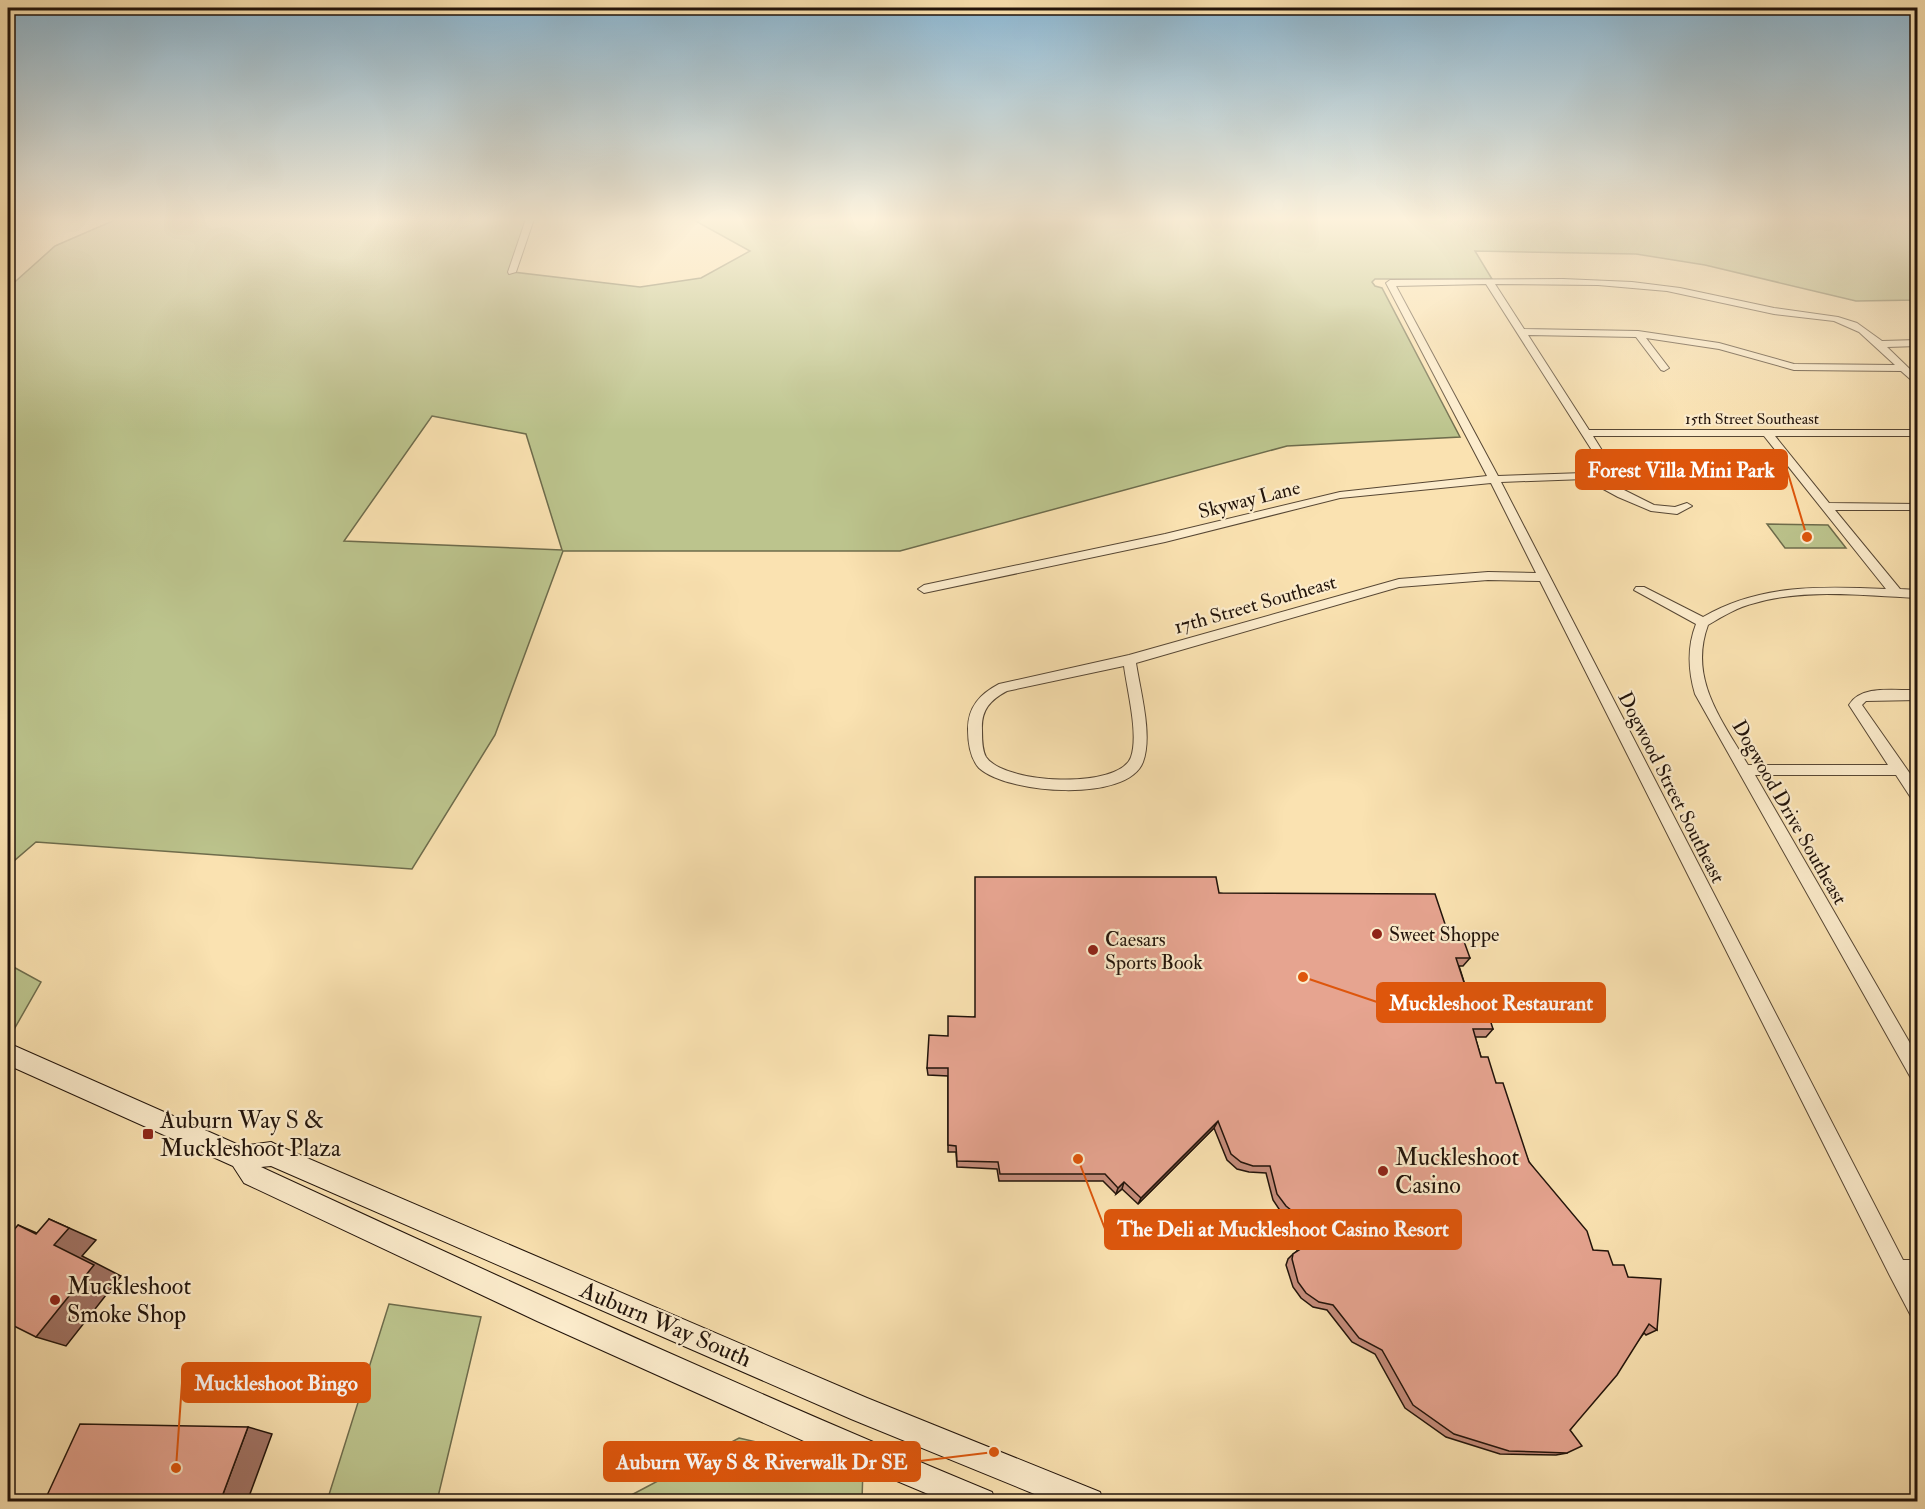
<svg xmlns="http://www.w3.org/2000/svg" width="1925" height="1509" viewBox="0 0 1925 1509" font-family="'IM FELL Double Pica',serif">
  <rect width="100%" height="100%" fill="#fae2b1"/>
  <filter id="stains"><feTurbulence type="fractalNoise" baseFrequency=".00333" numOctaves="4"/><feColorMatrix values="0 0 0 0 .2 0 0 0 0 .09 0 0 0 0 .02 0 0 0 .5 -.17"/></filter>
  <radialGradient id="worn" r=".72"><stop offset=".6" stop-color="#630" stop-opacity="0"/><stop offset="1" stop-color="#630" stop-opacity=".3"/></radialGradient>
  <g fill="#bcc48d" stroke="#6e6c4c" stroke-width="1.5" fill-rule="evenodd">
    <path d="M117,219H530L513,272L640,287L701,278L750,251L692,219H1917V300L1856,301L1705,265L1636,254L1475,251L1492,279H1375L1372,282L1375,286L1382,288L1460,437L1287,446L900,551H563L495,735L412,869L36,842L8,866V288L55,246ZM432,416L526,434L562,550L344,541Z"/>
    <polygon points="1767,524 1828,525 1846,548 1785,548"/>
    <polygon points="8,964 41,982 8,1040"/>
    <polygon points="389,1304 481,1317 437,1501 327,1501"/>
    <polygon points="739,1438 863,1467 862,1501 620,1501"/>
  </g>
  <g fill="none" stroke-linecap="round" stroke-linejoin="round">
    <defs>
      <g id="minor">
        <polygon points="526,219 534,219 516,272 509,274 508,272"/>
        <path d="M1563,279L1632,282L1680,288L1774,308L1838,317L1857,323L1882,341L1918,340V346L1887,347L1918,377V386L1901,371L1794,370L1719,349L1646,338L1669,368L1664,371L1661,370L1636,337L1528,335L1589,430H1918V436H1775L1829,503L1918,504V510H1835L1900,589L1918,590V598C1865,596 1807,588 1755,603C1738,607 1723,616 1708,625C1688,679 1722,720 1748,765H1888L1849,705C1861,684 1895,691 1918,690V700L1866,701L1862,705L1918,785V802L1913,801L1896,775H1755L1918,1057V1082L1912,1080L1695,694C1688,670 1687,647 1696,624L1634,590L1636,587H1644L1703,617C1760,584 1822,586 1886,589L1764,436H1593L1603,452V465L1594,475L1654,505L1675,507L1687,503L1692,506L1677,514L1651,511L1618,497L1585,479L1501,482L1903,1260H1918V1278H1912L1918,1288V1318L1911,1316L1890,1276L1540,581L1488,580L1399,587L1136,663C1140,690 1153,735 1143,762C1128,803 1007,794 979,768C970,758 968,742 968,729C968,707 980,694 999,684L1129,655L1399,579L1488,572L1536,573L1491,483L1340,498L1165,542L924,593L918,589L924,585L1165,534L1340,492L1487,476L1386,283L1390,280ZM1486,284L1593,452V464L1584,473L1498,476L1396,286ZM1495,284L1598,285L1667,291L1774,314L1834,321L1859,332L1895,365L1794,364L1719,343L1638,331L1524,329ZM1124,666C1127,690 1139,734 1131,757C1119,790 1004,784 986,757C982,750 982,739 982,730C981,710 990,700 1007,691Z"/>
      </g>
      <path id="secondary" d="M8,1043L241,1146L271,1142L279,1146L867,1398L1100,1492L1104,1502H1054L851,1419L271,1166L261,1167C503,1279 746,1390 992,1492L996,1502H947L835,1455L537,1321L244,1183L233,1166L8,1065Z"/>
    </defs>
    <use href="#minor" stroke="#574734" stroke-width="2"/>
    <use href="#secondary" stroke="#21130a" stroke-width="2"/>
    <use href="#minor" fill="#fceccc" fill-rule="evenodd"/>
    <use href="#secondary" fill="#fceccc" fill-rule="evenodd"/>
  </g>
  <polygon fill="#c68d7c" stroke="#21130a" stroke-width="1.5" points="1219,893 1448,933 1470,958 1463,966 1459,966 1473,1010 1493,1029 1486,1037 1475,1037 1481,1057 1496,1083 1529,1162 1593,1250 1628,1277 1657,1330 1646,1335 1644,1333 1570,1430 1567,1453 1556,1455 1500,1454 1446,1437 1405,1408 1375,1354 1352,1342 1327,1310 1313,1307 1301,1298 1293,1287 1286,1265 1288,1259 1293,1254 1297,1251 1296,1224 1281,1212 1273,1200 1266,1173 1249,1172 1237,1169 1227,1160 1214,1128 1138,1204 1122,1189 1116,1194 1103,1181 999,1181 997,1169 957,1167 956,1152 948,1152 948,1076 928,1075 927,1068 948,1036 974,1017"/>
  <g fill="#a17365" stroke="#21130a" stroke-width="1.5">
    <polygon points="1218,1121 1214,1128 1138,1204 1141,1198"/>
    <polygon points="1124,1182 1122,1189 1116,1194 1118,1188"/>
    <polygon points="49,1219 96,1240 82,1256 121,1276 66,1346 36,1337 54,1245 18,1225 46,1237"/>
    <polygon points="248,1427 272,1434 247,1502 220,1502"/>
  </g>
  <g fill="#e6a490" stroke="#21130a" stroke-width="1.5">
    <polygon points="975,877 1216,877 1219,893 1435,894 1448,933 1461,933 1470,958 1456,958 1473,1010 1487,1010 1493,1029 1473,1029 1481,1057 1488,1057 1496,1083 1503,1083 1529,1162 1587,1231 1593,1250 1608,1251 1613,1265 1624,1265 1628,1277 1661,1279 1657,1330 1649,1324 1617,1375 1570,1430 1582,1446 1567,1453 1509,1451 1454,1434 1413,1405 1382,1350 1359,1338 1333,1305 1319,1302 1306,1293 1298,1282 1292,1259 1293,1254 1302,1248 1301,1218 1286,1206 1277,1194 1270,1166 1253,1166 1241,1162 1231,1154 1218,1121 1141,1198 1124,1182 1118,1188 1105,1174 1000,1174 998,1162 957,1161 956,1146 948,1145 948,1068 927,1068 929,1035 948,1036 948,1016 975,1017"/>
    <polygon points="49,1219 69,1228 54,1245 94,1265 36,1337 8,1323 8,1237 18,1225 36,1234"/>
    <polygon points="80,1424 248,1427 220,1502 44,1502"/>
  </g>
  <linearGradient id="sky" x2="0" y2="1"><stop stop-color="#8bb7d3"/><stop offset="0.51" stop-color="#fdf2dc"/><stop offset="1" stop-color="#fdf2dc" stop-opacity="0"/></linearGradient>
  <rect width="1925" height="430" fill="url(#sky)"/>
  <g fill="#8f2418" stroke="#fceccc" stroke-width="2">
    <circle cx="1377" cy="934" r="6"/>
    <circle cx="1093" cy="950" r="6"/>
    <rect x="142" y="1128" width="12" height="12" rx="3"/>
    <circle cx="1383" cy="1171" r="6"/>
    <circle cx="55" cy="1300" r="6"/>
  </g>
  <g text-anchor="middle" stroke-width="4.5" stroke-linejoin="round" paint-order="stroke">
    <g font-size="16" fill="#21130a" stroke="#fceccc">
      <text x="1752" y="424">15th Street Southeast</text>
    </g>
    <g font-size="20" fill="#21130a" stroke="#fceccc">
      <text transform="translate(1249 499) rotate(-14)" y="7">Skyway Lane</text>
      <text transform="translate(1255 604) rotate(-16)" y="7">17th Street Southeast</text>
      <text transform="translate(1672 787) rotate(63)" y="7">Dogwood Street Southeast</text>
      <text transform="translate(1790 812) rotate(60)" y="7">Dogwood Drive Southeast</text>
    </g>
    <g font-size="20" fill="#21130a" stroke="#fceccc" text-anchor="start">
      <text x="1389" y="941">Sweet Shoppe</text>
      <text x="1105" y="946">Caesars<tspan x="1105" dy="23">Sports Book</tspan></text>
    </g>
    <g font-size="24" fill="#21130a" stroke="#fceccc" text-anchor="start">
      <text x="160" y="1128">Auburn Way S &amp;<tspan x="160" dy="28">Muckleshoot Plaza</tspan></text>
      <text x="1395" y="1165">Muckleshoot<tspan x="1395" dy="28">Casino</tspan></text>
      <text x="67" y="1294">Muckleshoot<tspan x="67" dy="28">Smoke Shop</tspan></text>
    </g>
    <g font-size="24" fill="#21130a" stroke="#fceccc">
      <text transform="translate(666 1324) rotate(23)" y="8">Auburn Way South</text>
    </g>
  </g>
  <path fill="none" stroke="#de560c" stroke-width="2" d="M1807 537L1787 470M1303 977L1377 1002M1078 1159L1105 1229M176 1468L182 1383M994 1452L920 1461"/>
  <g fill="#de560c" stroke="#fceccc" stroke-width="2">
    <circle cx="1807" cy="537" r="6"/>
    <circle cx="1303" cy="977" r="6"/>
    <circle cx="1078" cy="1159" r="6"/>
    <circle cx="176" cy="1468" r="6"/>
    <circle cx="994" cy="1452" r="6"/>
  </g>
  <g fill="#de560c" stroke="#de560c" stroke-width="2">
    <rect x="1576" y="450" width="211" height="39" rx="6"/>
    <rect x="1377" y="983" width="228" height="39" rx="6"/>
    <rect x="1105" y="1210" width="356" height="39" rx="6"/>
    <rect x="182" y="1363" width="188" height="39" rx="6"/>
    <rect x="604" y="1442" width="316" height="39" rx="6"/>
  </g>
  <g font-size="21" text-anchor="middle" font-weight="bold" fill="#fff">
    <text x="1681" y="477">Forest Villa Mini Park</text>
    <text x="1491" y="1010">Muckleshoot Restaurant</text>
    <text x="1283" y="1236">The Deli at Muckleshoot Casino Resort</text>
    <text x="276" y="1390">Muckleshoot Bingo</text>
    <text x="762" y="1469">Auburn Way S &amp; Riverwalk Dr SE</text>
  </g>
  <rect width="1925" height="1509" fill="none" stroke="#fae2b1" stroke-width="30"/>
  <rect x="9" y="9" width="1907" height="1491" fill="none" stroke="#21130a" stroke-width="3"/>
  <rect x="15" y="15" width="1895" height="1479" fill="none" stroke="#21130a" stroke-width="1.5"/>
  <rect width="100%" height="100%" filter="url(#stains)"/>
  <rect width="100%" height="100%" fill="url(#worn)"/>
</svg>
